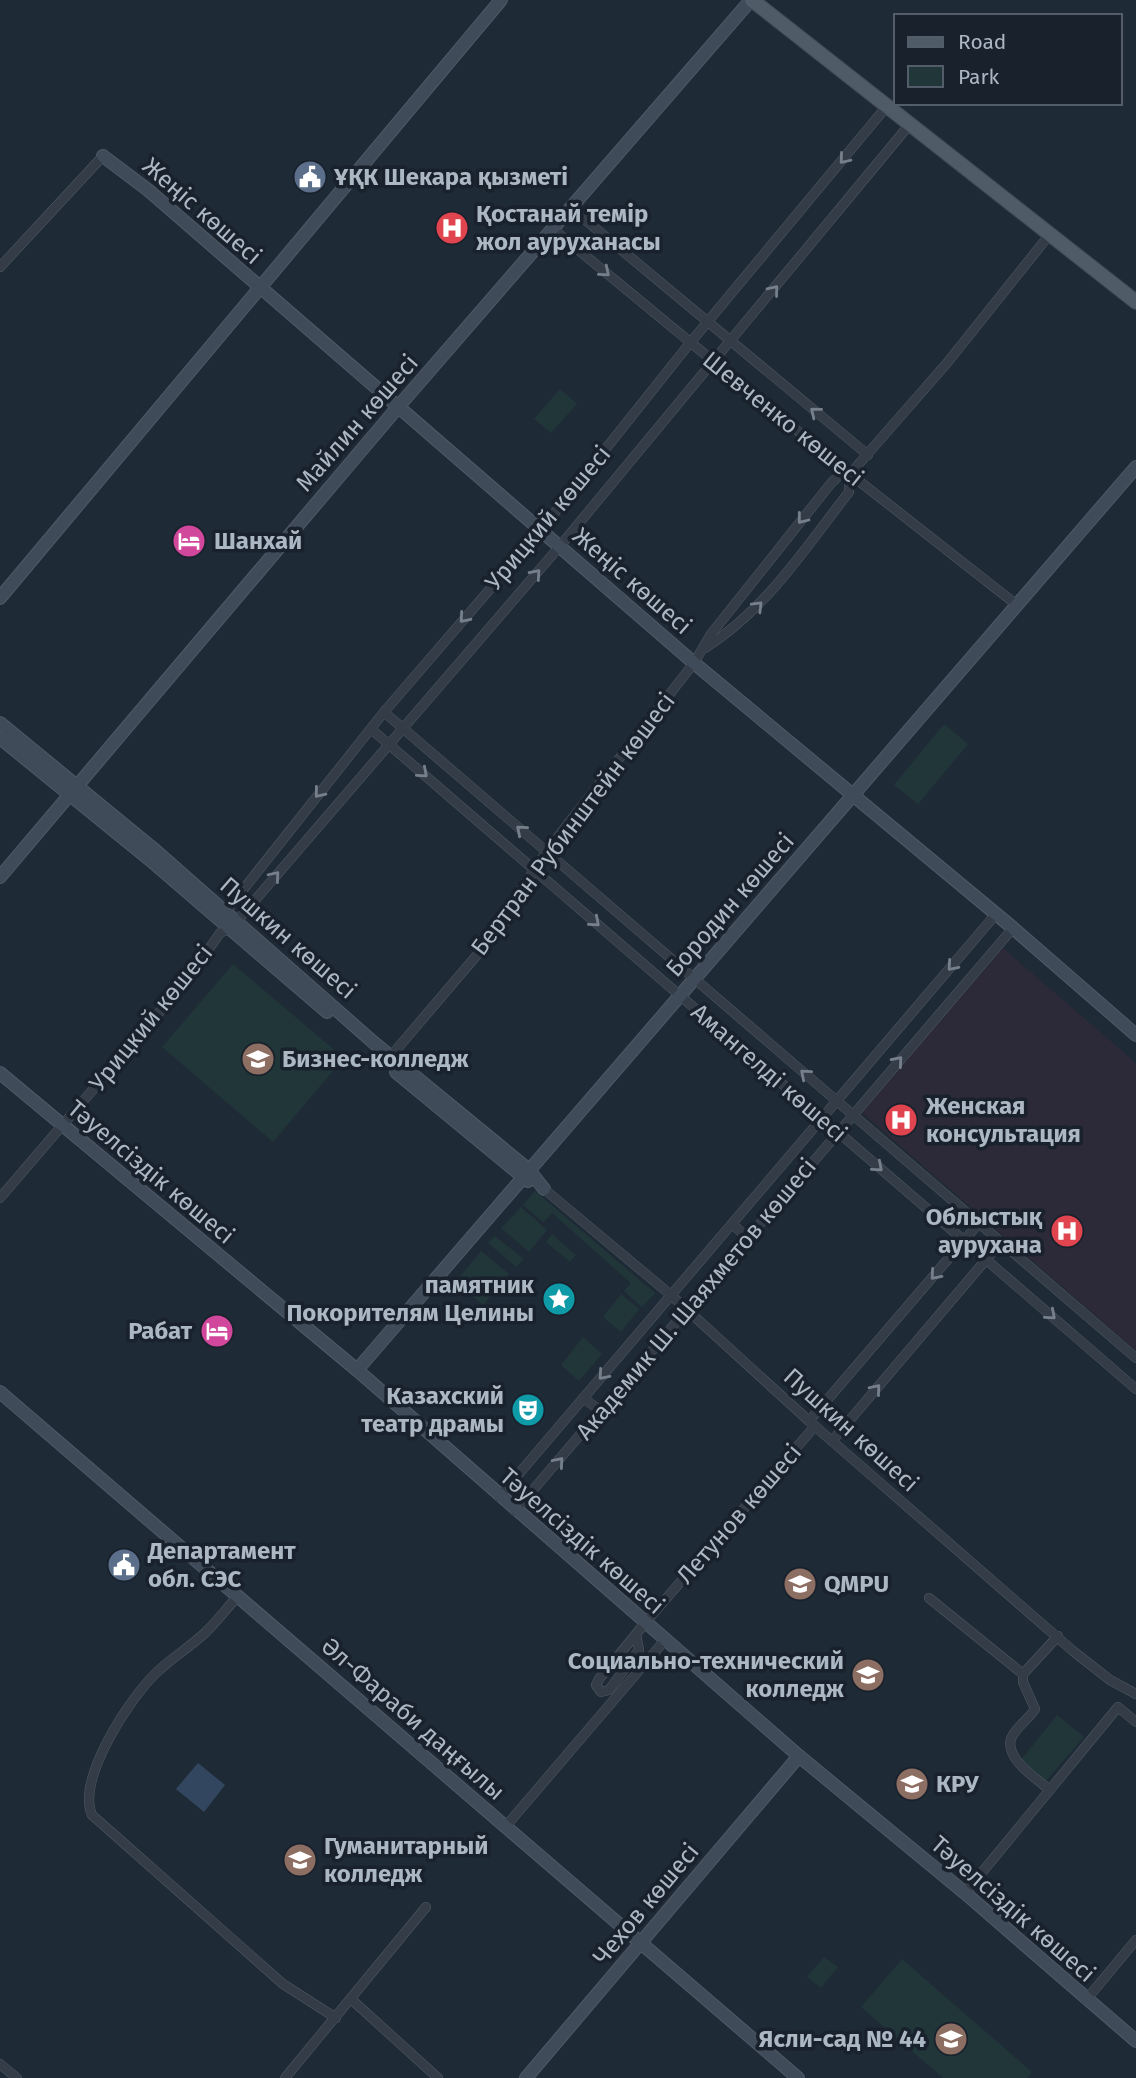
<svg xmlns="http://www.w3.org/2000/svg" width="1136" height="2078" viewBox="0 0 1136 2078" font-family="'Fira Sans',sans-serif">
  <rect width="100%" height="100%" fill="#1f2a37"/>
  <polygon fill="#2c2a38" points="1003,948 1136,1063 1136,1351 861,1112"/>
  <g fill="#213638">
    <polygon points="560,389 577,404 551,433 534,419"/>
    <polygon points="944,724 968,744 918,804 894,785"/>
    <polygon points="233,964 344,1058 273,1142 162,1047"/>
    <polygon points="535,1191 655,1293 642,1307 624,1291 631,1283 552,1213 543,1222 523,1205"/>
    <polygon points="521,1207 547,1230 529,1252 501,1228"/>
    <polygon points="552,1234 576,1255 570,1262 546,1242"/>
    <polygon points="495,1236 524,1259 516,1267 488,1243"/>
    <polygon points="481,1251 509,1274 483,1305 456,1282"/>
    <polygon points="621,1294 639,1309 621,1332 603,1317"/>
    <polygon points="583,1337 602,1354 579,1381 561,1365"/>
    <polygon points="1057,1715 1084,1737 1044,1783 1021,1760"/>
    <polygon points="824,1957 838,1967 821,1988 807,1977"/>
    <polygon points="902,1959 1032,2072 1027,2078 943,2078 861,2007"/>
  </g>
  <polygon fill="#32475f" points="198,1763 225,1785 204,1812 176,1789"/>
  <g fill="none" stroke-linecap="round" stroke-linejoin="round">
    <defs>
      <g id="street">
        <polyline points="571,208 868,455"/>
        <polyline points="553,229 850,474 1017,605"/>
        <polyline points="0,267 103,156"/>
        <polyline points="850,474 947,363 1050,234"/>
        <path d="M705,648C766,610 805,548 849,492L850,474"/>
        <polyline points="384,712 1136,1358"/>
        <polyline points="371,729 1136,1389"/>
        <polyline points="223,915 384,712 541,530 690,343 887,106"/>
        <path d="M385,1063L511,915C513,892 536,873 546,852L694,663L711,634L832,482L840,475L850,474"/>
        <polyline points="544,1189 672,1296 809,1421 1073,1651 1110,1680 1136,1694"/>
        <polyline points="0,1198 187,980 220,933 231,928 560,546 910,124"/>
        <polyline points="732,1224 748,1238"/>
        <polyline points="583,1398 601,1411"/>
        <polyline points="809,1421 979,1223"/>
        <polyline points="832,1441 1001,1242"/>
        <polyline points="499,1497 996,914"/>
        <polyline points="515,1511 1013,928"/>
        <path d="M238,1596C227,1608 217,1621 206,1632C190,1647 171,1658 156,1673C130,1698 76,1779 92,1815L283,1984L336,2018"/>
        <polyline points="929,1598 1023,1674 1058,1636"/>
        <polyline points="636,1634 639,1650 609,1690 601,1692 596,1685 599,1679 645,1623 815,1426"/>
        <path d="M1023,1674V1682L1035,1709C1029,1719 1015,1728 1011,1739C1005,1759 1037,1779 1050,1790"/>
        <polyline points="506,1826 665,1640"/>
        <polyline points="965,1893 1118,1707 1136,1722"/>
        <polyline points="351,1999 438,2078"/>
        <polyline points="1086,2000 1136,1940"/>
        <polyline points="0,2064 17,2078"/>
        <polyline points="285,2078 426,1907"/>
      </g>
      <g id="secondary">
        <polyline points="103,156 148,190 694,663 1013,928 1136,1035"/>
        <polyline points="0,598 501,0"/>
        <polyline points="0,723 156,851 373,1042 529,1170 544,1189"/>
        <polyline points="0,738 149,859 327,1012"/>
        <polyline points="0,877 398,407 751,0"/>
        <polyline points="396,1072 528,1181"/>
        <polyline points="0,1073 357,1370 799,1756 965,1893 1136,2041"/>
        <polyline points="357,1370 1136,467"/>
        <polyline points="0,1392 798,2078"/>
        <polyline points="526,2078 799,1756"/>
      </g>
      <polyline id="primary" points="752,0 1136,302"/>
    </defs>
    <use href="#street" stroke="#505a65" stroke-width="10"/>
    <use href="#secondary" stroke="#505a65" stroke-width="14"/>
    <use href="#primary" stroke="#3c4551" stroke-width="16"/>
    <use href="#street" stroke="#333c47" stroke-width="9"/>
    <use href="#secondary" stroke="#404b5a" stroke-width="12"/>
    <use href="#primary" stroke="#505b68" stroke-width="14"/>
  </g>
  <defs><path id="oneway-chevron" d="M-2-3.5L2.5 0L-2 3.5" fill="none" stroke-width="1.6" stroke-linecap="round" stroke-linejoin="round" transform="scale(1.75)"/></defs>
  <g stroke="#76808c">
    <use href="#oneway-chevron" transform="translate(844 159) rotate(130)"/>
    <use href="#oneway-chevron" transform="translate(605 272) rotate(40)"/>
    <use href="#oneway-chevron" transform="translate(774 290) rotate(-51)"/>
    <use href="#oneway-chevron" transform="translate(815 412) rotate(-141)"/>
    <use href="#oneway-chevron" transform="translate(802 519) rotate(128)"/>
    <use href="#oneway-chevron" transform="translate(536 574) rotate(-49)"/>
    <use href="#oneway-chevron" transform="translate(758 606) rotate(-45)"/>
    <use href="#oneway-chevron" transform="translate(464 618) rotate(131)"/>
    <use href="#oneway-chevron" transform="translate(423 773) rotate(41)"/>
    <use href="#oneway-chevron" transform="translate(319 793) rotate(129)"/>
    <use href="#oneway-chevron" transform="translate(521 830) rotate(-139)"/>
    <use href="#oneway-chevron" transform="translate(275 876) rotate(-50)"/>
    <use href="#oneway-chevron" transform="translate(595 922) rotate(41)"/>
    <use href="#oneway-chevron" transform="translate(952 966) rotate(131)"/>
    <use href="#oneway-chevron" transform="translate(898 1061) rotate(-49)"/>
    <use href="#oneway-chevron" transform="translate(805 1074) rotate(-139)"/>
    <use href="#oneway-chevron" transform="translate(878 1167) rotate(41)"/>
    <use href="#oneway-chevron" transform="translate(935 1275) rotate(131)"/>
    <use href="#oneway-chevron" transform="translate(1051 1315) rotate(41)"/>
    <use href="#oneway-chevron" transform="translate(603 1375) rotate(131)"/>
    <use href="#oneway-chevron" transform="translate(876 1389) rotate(-50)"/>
    <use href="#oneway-chevron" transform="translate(559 1462) rotate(-49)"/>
  </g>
  <defs>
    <symbol id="civic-disc" viewBox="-11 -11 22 22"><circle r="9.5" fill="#5c6f8a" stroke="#18212c"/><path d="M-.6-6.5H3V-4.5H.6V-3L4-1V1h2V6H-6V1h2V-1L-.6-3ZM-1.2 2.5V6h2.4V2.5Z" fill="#fff"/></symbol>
    <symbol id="hospital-disc" viewBox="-11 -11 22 22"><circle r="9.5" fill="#e0444e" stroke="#18212c"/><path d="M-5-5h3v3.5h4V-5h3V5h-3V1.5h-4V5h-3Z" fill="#fff"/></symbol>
    <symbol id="hotel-disc" viewBox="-11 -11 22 22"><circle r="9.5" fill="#d1479c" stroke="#18212c"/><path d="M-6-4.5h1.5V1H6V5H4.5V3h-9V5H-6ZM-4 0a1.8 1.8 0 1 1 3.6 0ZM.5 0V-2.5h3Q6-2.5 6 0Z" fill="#fff"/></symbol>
    <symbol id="university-disc" viewBox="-11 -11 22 22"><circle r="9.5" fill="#8d6e63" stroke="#18212c"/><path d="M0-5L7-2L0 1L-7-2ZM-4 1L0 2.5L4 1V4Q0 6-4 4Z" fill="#fff"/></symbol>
    <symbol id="sight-disc" viewBox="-11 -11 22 22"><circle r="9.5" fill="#0f9aa8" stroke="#18212c"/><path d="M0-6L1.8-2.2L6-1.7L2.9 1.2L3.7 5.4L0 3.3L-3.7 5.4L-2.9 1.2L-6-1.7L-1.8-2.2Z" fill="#fff"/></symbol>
    <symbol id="theatre-disc" viewBox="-11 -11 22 22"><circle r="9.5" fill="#0f9aa8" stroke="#18212c"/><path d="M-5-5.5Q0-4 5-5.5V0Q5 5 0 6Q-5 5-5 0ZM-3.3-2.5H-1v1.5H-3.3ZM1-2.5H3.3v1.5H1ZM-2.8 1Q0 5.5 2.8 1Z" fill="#fff"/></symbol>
    <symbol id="school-disc" viewBox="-11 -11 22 22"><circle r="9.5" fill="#8d6e63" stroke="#18212c"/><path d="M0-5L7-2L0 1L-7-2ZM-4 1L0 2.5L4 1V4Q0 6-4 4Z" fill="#fff"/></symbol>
  </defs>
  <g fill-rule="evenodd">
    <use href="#civic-disc" x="291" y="158" width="38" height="38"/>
    <use href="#hospital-disc" x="433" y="209" width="38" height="38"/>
    <use href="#hotel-disc" x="170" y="522" width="38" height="38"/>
    <use href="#university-disc" x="239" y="1040" width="38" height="38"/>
    <use href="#hospital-disc" x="882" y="1101" width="38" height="38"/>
    <use href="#hospital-disc" x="1048" y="1212" width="38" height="38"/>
    <use href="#sight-disc" x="540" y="1280" width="38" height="38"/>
    <use href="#hotel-disc" x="198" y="1312" width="38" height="38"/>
    <use href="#theatre-disc" x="509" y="1391" width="38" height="38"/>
    <use href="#civic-disc" x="105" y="1546" width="38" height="38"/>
    <use href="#university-disc" x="781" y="1565" width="38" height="38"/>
    <use href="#university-disc" x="849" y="1656" width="38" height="38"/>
    <use href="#university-disc" x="893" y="1765" width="38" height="38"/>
    <use href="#university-disc" x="281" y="1841" width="38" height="38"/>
    <use href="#school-disc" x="932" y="2020" width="38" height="38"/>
  </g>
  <g text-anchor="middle" stroke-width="7" stroke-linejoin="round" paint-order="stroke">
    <g font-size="24" font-weight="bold" fill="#acb7c4" stroke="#18212c" text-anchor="start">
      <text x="334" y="185">ҰҚК Шекара қызметі</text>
      <text x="476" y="222">Қостанай темір<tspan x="476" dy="28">жол ауруханасы</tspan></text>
      <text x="214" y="549">Шанхай</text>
      <text x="282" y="1067">Бизнес-колледж</text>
      <text x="926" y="1114">Женская<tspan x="926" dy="28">консультация</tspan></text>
      <text x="1042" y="1225" text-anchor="end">Облыстық<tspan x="1042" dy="28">аурухана</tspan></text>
      <text x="534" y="1293" text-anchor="end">памятник<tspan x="534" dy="28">Покорителям Целины</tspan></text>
      <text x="192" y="1339" text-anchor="end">Рабат</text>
      <text x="504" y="1404" text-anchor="end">Казахский<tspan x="504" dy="28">театр драмы</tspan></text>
      <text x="148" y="1559">Департамент<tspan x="148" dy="28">обл. СЭС</tspan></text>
      <text x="824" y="1592">QMPU</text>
      <text x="844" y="1669" text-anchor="end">Социально-технический<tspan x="844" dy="28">колледж</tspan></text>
      <text x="936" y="1792">КРУ</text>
      <text x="324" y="1854">Гуманитарный<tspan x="324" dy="28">колледж</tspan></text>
      <text x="926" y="2047" text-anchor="end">Ясли-сад № 44</text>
    </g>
    <g font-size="24" fill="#acb7c4" stroke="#18212c">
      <text transform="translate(202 211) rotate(41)" y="8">Жеңіс көшесі</text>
      <text transform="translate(783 419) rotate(39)" y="8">Шевченко көшесі</text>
      <text transform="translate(357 423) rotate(-49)" y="8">Майлин көшесі</text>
      <text transform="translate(548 518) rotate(-50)" y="8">Урицкий көшесі</text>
      <text transform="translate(632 581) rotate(41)" y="8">Жеңіс көшесі</text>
      <text transform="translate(573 824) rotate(-53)" y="8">Бертран Рубинштейн көшесі</text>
      <text transform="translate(730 905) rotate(-49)" y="8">Бородин көшесі</text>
      <text transform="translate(288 938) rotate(41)" y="8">Пушкин көшесі</text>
      <text transform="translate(151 1018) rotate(-51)" y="8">Урицкий көшесі</text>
      <text transform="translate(769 1073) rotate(41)" y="8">Амангелді көшесі</text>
      <text transform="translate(151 1172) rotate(40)" y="8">Тәуелсіздік көшесі</text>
      <text transform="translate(696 1299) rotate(-50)" y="8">Академик Ш. Шаяхметов көшесі</text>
      <text transform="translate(851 1430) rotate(42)" y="8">Пушкин көшесі</text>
      <text transform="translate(739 1514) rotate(-49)" y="8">Летунов көшесі</text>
      <text transform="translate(582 1541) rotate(41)" y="8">Тәуелсіздік көшесі</text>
      <text transform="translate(413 1719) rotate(41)" y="8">Әл-Фараби даңғылы</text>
      <text transform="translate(646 1904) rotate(-50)" y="8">Чехов көшесі</text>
      <text transform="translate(1013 1909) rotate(41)" y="8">Тәуелсіздік көшесі</text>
    </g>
  </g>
  <rect x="894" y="14" width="228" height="91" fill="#18212c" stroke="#535d69" stroke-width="2"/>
  <rect x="908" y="37" width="35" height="10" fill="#505b68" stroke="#535d69" stroke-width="2"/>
  <text x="958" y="49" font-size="21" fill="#acb7c4">Road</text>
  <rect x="908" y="66" width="35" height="21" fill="#213638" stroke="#535d69" stroke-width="2"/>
  <text x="958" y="84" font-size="21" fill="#acb7c4">Park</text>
</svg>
